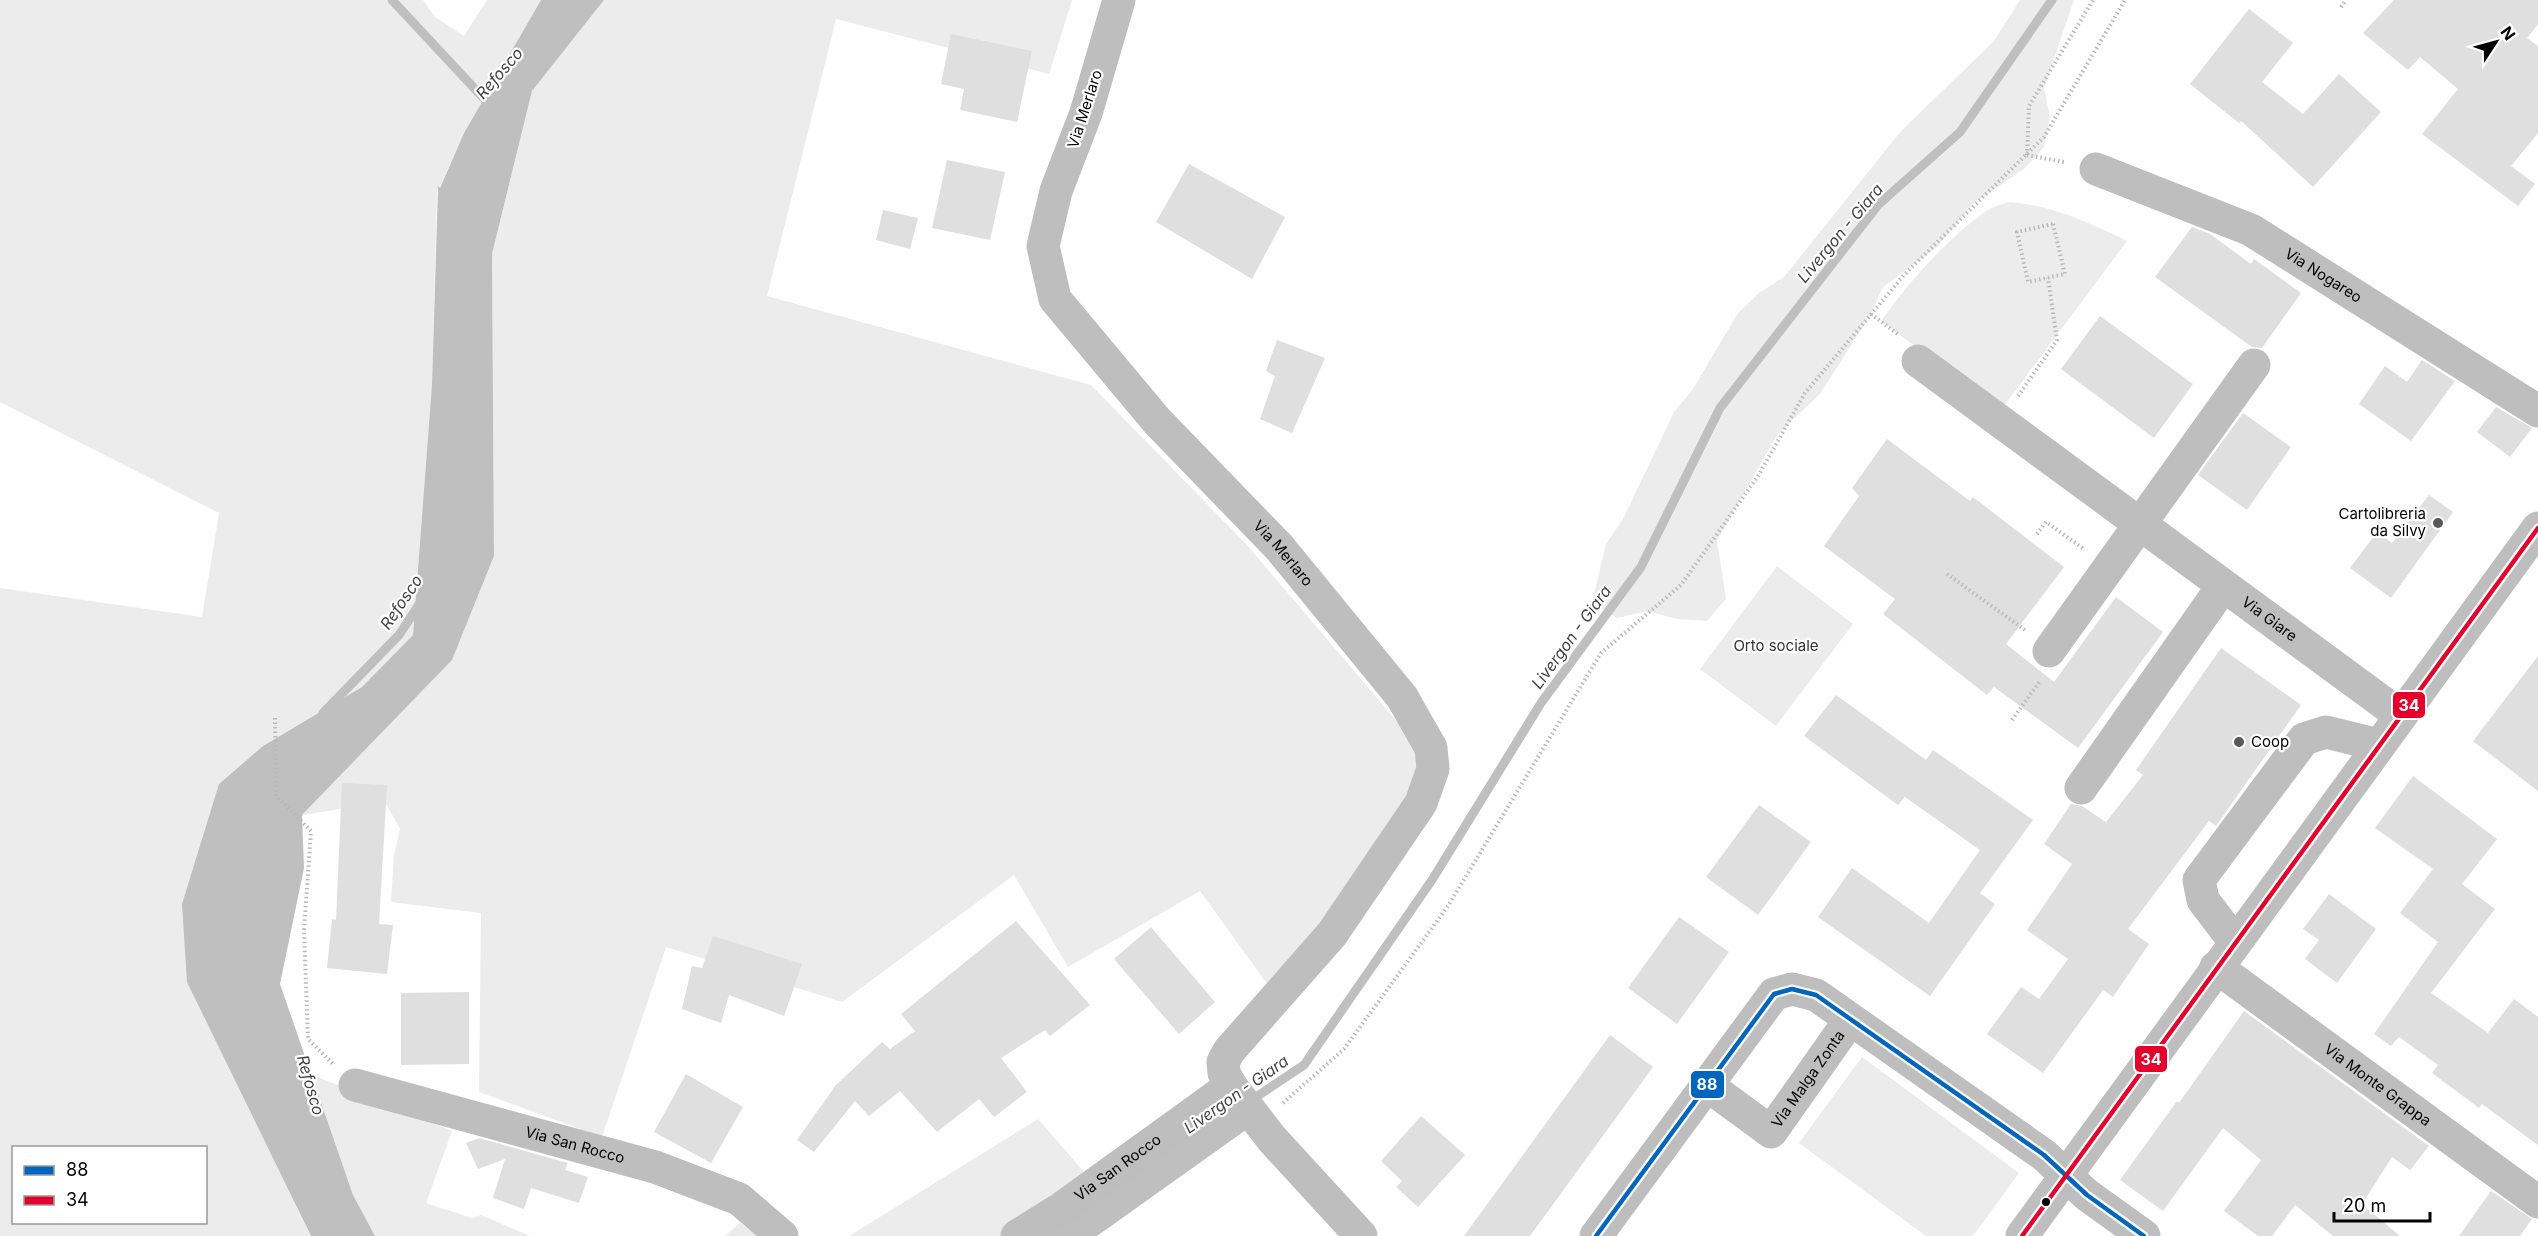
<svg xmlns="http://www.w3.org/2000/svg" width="2538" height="1236" viewBox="0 0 2538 1236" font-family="Inter,sans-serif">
  <rect width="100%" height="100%" fill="#fff"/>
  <g fill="#ececec" fill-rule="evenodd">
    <path d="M0,0H423L435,17L464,36L487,0H541L464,133L439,189L437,188L432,384L413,635L362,687L263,746L219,784L296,1206L311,1236H0V588L202,617L219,513L0,402ZM14,1148H206V1222H14Z"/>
    <polygon points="604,0 1072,0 1049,74 836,19 767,296 1091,385 1247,545 1405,731 1417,756 1417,776 1406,805 1324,926 1270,988 1200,891 1068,967 1014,875 842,1002 666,947 602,1137 479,1092 481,913 391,902 394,855 400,829 385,802 302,815 452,660 494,556 492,254 532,91"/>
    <polygon points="2020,0 2074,0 2044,88 2050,117 2044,147 2024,169 1974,203 1936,248 1883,287 1869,317 1820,394 1777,435 1717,541 1726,599 1707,621 1677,619 1647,611 1617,618 1592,602 1606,544 1623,519 1674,412 1693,389 1738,313 1759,293 1784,277 1901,131 1994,41"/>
    <path d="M2010,202C2054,206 2087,222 2127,241L2001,410L1881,321C1909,282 1948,237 1988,210C1994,206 2003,204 2010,202Z"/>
    <polygon points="1777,566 1853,624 1776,726 1700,669"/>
    <polygon points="1862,1057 2019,1173 1973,1236 1926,1236 1799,1143"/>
    <polygon points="310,1074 452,1131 426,1203 472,1218 481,1215 530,1236 375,1236 353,1195"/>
    <polygon points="1038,1119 1091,1180 1013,1236 849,1236"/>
    <polygon points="740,1223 758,1236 725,1236"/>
  </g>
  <g fill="#bfbfbf">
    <polygon points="541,0 604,0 532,91 492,254 494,556 452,660 302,815 304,868 280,984 353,1195 375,1236 311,1236 187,982 182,904 219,784 263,746 362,687 413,635 432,384 438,186 440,188 464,133"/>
    <polygon points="1214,1090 1250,1127 1097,1236 1013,1236"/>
  </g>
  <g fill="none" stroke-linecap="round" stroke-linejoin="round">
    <g stroke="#bfbfbf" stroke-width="9">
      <polyline points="392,0 489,104"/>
      <polyline points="323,713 399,635 422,600"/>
      <polyline points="1250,1101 1304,1065 1432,880 1541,703 1641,567 1720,408 1878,205 1960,132 2052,0"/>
    </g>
  </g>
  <g fill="#dfdfdf">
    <polygon points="2394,0 2538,0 2538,24 2527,38 2538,46 2538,133 2511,166 2535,184 2518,206 2422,134 2458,89 2420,57 2408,70 2363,33"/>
    <polygon points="2249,9 2293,43 2262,82 2303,114 2339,74 2381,112 2313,187 2241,121 2239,123 2190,84"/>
    <polygon points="951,34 1032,51 1017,122 960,110 964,89 941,84"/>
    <polygon points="947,160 1005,172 990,240 932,228"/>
    <polygon points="1189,164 1285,217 1252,279 1156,222"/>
    <polygon points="883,210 918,218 910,249 876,240"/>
    <polygon points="2192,227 2210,234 2251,264 2254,259 2301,293 2262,348 2252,347 2155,277"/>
    <polygon points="2100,316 2193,384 2154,438 2061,369"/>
    <polygon points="1277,340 1325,358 1292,433 1260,419 1275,376 1266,371"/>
    <polygon points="2422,360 2455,381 2411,441 2359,404 2385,366 2407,382"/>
    <polygon points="2496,407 2532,428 2510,457 2477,432"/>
    <polygon points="2243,413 2291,447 2247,510 2198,475"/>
    <polygon points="1887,439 1970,501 1973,497 2064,567 2006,644 2054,682 2116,597 2163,632 2078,748 1994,687 1987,695 1883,614 1895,599 1824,546 1859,496 1852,488"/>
    <polygon points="2429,495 2453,512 2391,598 2350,568 2377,532 2392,543"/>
    <polygon points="2221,648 2301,705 2216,826 2209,821 2128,929 2149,944 2113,997 2103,990 2043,1073 1987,1034 2021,987 2039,999 2068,959 2027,930 2072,864 2044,844 2071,804 2082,806 2106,822 2143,775 2136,770"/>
    <polygon points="2538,656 2538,791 2473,741"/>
    <polygon points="1836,695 1926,760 1933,750 2033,820 1980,893 1995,904 1930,996 1818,917 1852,868 1929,923 1980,850 1905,797 1898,805 1804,736"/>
    <polygon points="2413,776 2497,839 2462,884 2495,909 2431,993 2488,1033 2514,999 2538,1017 2538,1145 2482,1104 2479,1108 2432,1073 2438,1065 2399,1037 2391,1046 2374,1034 2438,942 2400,913 2433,869 2375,828"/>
    <polygon points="342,783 387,785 379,924 393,925 387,974 327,968 332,919 336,920"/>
    <polygon points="1759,805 1811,842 1758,915 1706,877"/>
    <polygon points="2329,894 2376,929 2337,983 2305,959 2319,940 2303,929"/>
    <polygon points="1679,917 1729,952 1677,1024 1628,988"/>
    <polygon points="1016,921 1090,1005 1050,1036 1045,1030 1001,1058 1027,1092 994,1117 979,1099 937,1132 900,1091 869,1116 855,1101 814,1152 797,1140 836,1085 882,1042 890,1049 915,1031 901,1014"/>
    <polygon points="1151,927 1215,1002 1179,1034 1114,959"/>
    <polygon points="713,936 802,964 784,1016 729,995 721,1023 682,1009 692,966 702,968"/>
    <polygon points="469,992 469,1064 401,1065 401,993"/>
    <polygon points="2244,1011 2429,1146 2410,1170 2392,1157 2362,1204 2400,1236 2333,1236 2295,1205 2272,1236 2258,1236 2224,1211 2261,1160 2223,1128 2163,1211 2120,1180 2177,1101 2179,1103"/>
    <polygon points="1610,1035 1653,1067 1530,1236 1464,1236"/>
    <polygon points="686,1074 743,1107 711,1163 654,1132"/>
    <polygon points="1421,1116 1465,1155 1418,1207 1396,1187 1402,1181 1381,1161"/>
    <polygon points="479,1138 568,1163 565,1170 588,1177 579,1203 531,1188 524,1209 493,1198 505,1159 478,1169 466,1143"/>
    <polygon points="2491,1191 2532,1219 2520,1236 2459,1236"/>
  </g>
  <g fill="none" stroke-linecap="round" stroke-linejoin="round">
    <g stroke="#b9b9b9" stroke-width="4" stroke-dasharray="1.5 3" stroke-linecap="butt">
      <polyline points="2341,7 2346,0"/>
      <polyline points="2027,155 2029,106 2093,0"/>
      <polyline points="2027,155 2064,162"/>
      <polygon points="2053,224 2065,274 2028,282 2017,232"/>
      <polyline points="1871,314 1899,335"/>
      <polyline points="2018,396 2057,340 2048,278"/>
      <polyline points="2037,534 2046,522 2084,549"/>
      <polyline points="1947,574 2025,630"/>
      <polyline points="275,718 276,796 311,831 304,930 308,1039 333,1064"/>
      <polyline points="2012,720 2040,681"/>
      <polyline points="1283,1103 1344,1049 1448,906 1601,653 1681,585 1758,476 1805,393 1904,275 2044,137 2125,0"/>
    </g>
    <g stroke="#bebebe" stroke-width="33">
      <path id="s1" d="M1119,0L1086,113L1056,191L1043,246L1055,299L1157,421L1279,547L1402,697L1431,748L1433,769L1421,803L1332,934L1229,1051L1223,1062L1224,1073L1231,1086L1272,1139L1361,1236"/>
      <path id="s2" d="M2096,169L2251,230L2538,411"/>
      <path id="s3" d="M1918,361L2400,715"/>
      <polyline points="2049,651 2254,365"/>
      <polyline points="2081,788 2223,586"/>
      <polyline points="2235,942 2203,900 2199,880 2304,739 2326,732 2379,745"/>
      <path id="s4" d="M2216,967L2538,1202"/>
      <path id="s5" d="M355,1085L655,1167L739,1199L782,1236"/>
      <path id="s6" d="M1707,1085L1771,1132L1850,1020"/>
      <path id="s7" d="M1017,1236L1062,1208L1231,1086"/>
      <polyline points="1596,1236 1774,994 1792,989 1816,995 2044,1155 2087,1195 2144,1236"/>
      <polyline points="2022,1236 2538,528"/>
    </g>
    <defs>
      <polyline id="bus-1" points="1596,1236 1774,994 1792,989 1816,995 2044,1155 2087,1195 2144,1236"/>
      <polyline id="bus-2" points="2022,1236 2538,528"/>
    </defs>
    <use href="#bus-1" stroke="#fff" stroke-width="9"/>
    <use href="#bus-2" stroke="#fff" stroke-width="9"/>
    <use href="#bus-1" stroke="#0065bd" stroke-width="4.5"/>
    <use href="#bus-2" stroke="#e4002b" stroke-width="4.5"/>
  </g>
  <g fill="#595959" stroke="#fff" stroke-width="2">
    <circle cx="2438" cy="523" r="6"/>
    <circle cx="2239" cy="742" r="6"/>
  </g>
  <circle fill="#000" stroke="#fff" stroke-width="2" cx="2046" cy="1202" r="5"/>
  <g text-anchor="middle" stroke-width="4.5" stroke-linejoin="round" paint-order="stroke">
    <g font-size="15" fill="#000" stroke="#fff">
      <text transform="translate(1085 109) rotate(-72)" y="5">Via Merlaro</text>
      <text dy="5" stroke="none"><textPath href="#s2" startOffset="252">Via Nogareo</textPath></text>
      <text dy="5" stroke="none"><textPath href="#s1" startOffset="654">Via Merlaro</textPath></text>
      <text dy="5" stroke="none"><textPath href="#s3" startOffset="436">Via Giare</textPath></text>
      <text dy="5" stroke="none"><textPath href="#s6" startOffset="144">Via Malga Zonta</textPath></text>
      <text dy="5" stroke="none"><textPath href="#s4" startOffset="200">Via Monte Grappa</textPath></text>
      <text dy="5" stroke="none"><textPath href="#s5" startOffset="228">Via San Rocco</textPath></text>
      <text dy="5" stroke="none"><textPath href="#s7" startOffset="122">Via San Rocco</textPath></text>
    </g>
    <g font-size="15" fill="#000" stroke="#fff" text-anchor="end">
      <text x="2426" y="519">Cartolibreria<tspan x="2426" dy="17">da Silvy</tspan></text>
      <text x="2251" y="747" text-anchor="start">Coop</text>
    </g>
    <g font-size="15" fill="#333" stroke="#fff">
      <text x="1776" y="651">Orto sociale</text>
    </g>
    <g font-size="16" font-style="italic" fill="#444" stroke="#fff">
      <text transform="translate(499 73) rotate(-49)" y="6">Refosco</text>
      <text transform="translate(1840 233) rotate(-50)" y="6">Livergon - Giara</text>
      <text transform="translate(401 602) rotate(-56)" y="6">Refosco</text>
      <text transform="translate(1571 637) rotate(-54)" y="6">Livergon - Giara</text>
      <text transform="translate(311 1085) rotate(74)" y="6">Refosco</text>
      <text transform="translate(1236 1094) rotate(-35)" y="6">Livergon - Giara</text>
    </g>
  </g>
  <g stroke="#fff" stroke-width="2">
    <rect x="2392" y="691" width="34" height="28" rx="6" fill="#e4002b"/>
    <rect x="2134" y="1045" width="34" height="28" rx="6" fill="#e4002b"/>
    <rect x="1690" y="1070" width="35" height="29" rx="6" fill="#0065bd"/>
  </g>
  <g font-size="16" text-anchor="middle" font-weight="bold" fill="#fff">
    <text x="2409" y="711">34</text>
    <text x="2151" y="1065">34</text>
    <text x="1707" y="1090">88</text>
  </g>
  <rect x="12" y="1146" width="195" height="78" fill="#ffffff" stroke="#999999" stroke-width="1.5"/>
  <rect x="24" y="1166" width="30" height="9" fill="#0065bd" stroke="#999999" stroke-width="1.5"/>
  <text x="66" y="1176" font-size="18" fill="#000000">88</text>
  <rect x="24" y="1196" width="30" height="9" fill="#e4002b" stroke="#999999" stroke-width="1.5"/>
  <text x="66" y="1206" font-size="18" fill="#000000">34</text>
  <g transform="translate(2496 42) rotate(54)" stroke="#ffffff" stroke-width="4.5" paint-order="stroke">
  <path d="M0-4.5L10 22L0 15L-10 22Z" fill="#000000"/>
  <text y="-9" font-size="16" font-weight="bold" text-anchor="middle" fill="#000000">N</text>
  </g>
  <path d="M2334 1212v9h96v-9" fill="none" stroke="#000000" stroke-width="3"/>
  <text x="2343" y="1212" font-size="18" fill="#000000" stroke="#ffffff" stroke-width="4.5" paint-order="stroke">20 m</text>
</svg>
